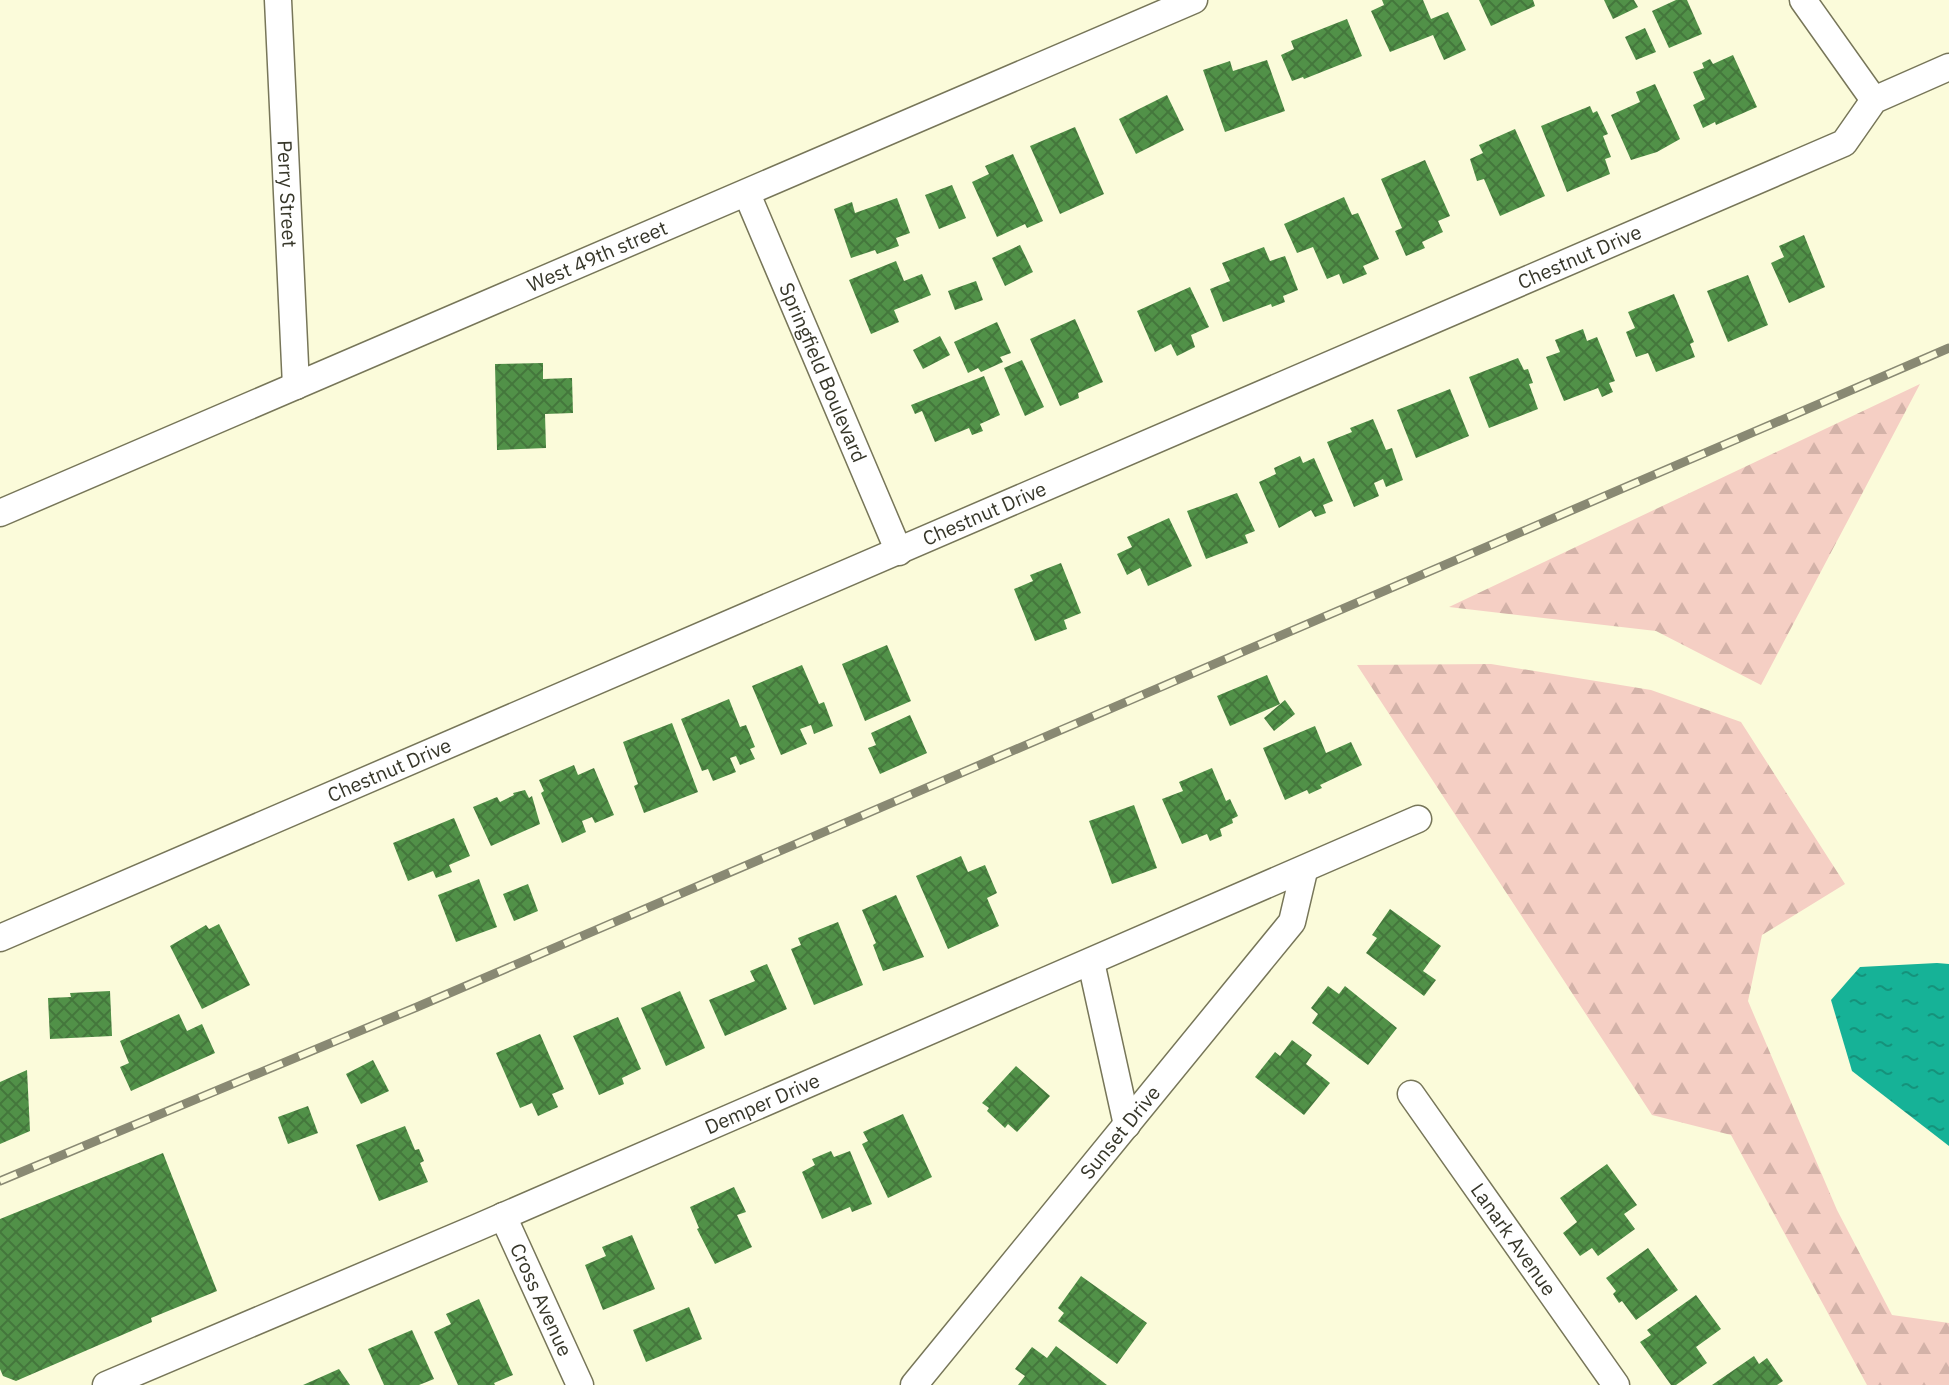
<svg xmlns="http://www.w3.org/2000/svg" width="1949" height="1385" viewBox="0 0 1949 1385" font-family="'IBM Plex Sans',sans-serif">
  <defs>
    <pattern id="forest-firs" width="22" height="20" patternUnits="userSpaceOnUse" patternTransform="scale(2)"><rect width="22" height="20" fill="#f5cfc4"/><path d="M5 1l3.5 6h-7zM16 11l3.5 6h-7z" fill="#d3b2a8"/></pattern>
    <pattern id="water-ripples" width="26" height="14" patternUnits="userSpaceOnUse" patternTransform="scale(2)"><rect width="26" height="14" fill="#16b297"/><path d="M2 4q2-2 4 0t4 0M15 11q2-2 4 0t4 0" fill="none" stroke="#15927b"/></pattern>
    <pattern id="building-cross-hatch" width="8" height="8" patternUnits="userSpaceOnUse" patternTransform="scale(2)"><rect width="8" height="8" fill="#519148"/><path d="M0 0l8 8M0 8l8-8" fill="none" stroke="#44773c"/></pattern>
  </defs>
  <rect width="100%" height="100%" fill="#fbfbda"/>
  <g fill="url(#forest-firs)">
    <polygon points="1920,384 1761,685 1656,631 1449,607"/>
    <polygon points="1491,664 1651,690 1741,722 1845,884 1762,935 1748,1001 1837,1210 1892,1315 1949,1323 1949,1385 1867,1385 1731,1135 1652,1115 1357,665"/>
  </g>
  <polygon fill="url(#water-ripples)" points="1937,963 1949,964 1949,1146 1852,1071 1831,1000 1860,967"/>
  <g fill="url(#building-cross-hatch)">
    <polygon points="1382,0 1423,0 1431,19 1448,12 1466,50 1444,60 1433,35 1390,52 1371,11 1384,5"/>
    <polygon points="1479,0 1533,0 1535,6 1491,26"/>
    <polygon points="1604,0 1634,0 1638,7 1613,19"/>
    <polygon points="1676,0 1687,0 1702,34 1669,48 1652,11"/>
    <polygon points="1347,19 1362,56 1304,79 1303,77 1292,81 1281,55 1294,49 1291,41"/>
    <polygon points="1645,28 1656,52 1636,60 1625,37"/>
    <polygon points="1733,55 1757,107 1716,125 1715,122 1703,128 1693,105 1705,99 1693,72 1704,68 1702,63 1710,59 1713,64"/>
    <polygon points="1267,60 1285,111 1225,132 1203,70 1230,61 1233,71"/>
    <polygon points="1655,84 1680,139 1657,152 1631,160 1611,115 1640,102 1636,92"/>
    <polygon points="1167,95 1184,130 1136,154 1119,119"/>
    <polygon points="1590,106 1593,113 1597,111 1608,134 1603,136 1611,157 1605,159 1610,174 1567,192 1541,126"/>
    <polygon points="1075,127 1104,194 1060,214 1030,146"/>
    <polygon points="1515,129 1545,196 1500,216 1484,179 1477,181 1470,159 1483,153 1479,145"/>
    <polygon points="1013,154 1043,221 1027,228 1025,224 997,237 972,182 989,174 985,166"/>
    <polygon points="1425,160 1450,216 1438,221 1443,232 1422,242 1425,248 1406,256 1395,231 1402,228 1381,179"/>
    <polygon points="952,185 966,218 939,229 925,195"/>
    <polygon points="1344,197 1352,215 1358,213 1379,259 1363,266 1367,274 1343,284 1339,274 1327,279 1313,247 1297,253 1284,224"/>
    <polygon points="897,198 910,233 896,238 899,246 877,254 875,250 851,258 834,209 852,202 855,213"/>
    <polygon points="1804,235 1825,287 1789,303 1771,263 1784,257 1779,246"/>
    <polygon points="1020,245 1033,272 1005,286 992,258"/>
    <polygon points="1264,247 1270,261 1285,256 1298,290 1283,296 1285,302 1272,307 1271,304 1223,322 1210,289 1230,281 1222,263"/>
    <polygon points="896,261 904,281 922,274 931,295 894,310 899,322 871,334 849,280"/>
    <polygon points="1748,275 1768,325 1728,342 1707,291"/>
    <polygon points="976,281 983,300 955,310 948,291"/>
    <polygon points="1190,287 1209,327 1191,335 1195,347 1177,356 1171,344 1155,352 1137,311"/>
    <polygon points="1674,294 1694,342 1690,344 1695,357 1656,372 1648,353 1636,357 1626,332 1635,328 1628,312"/>
    <polygon points="1075,319 1103,382 1078,393 1079,398 1060,406 1030,339"/>
    <polygon points="997,322 1011,353 1000,357 1003,362 981,372 978,368 968,373 954,342"/>
    <polygon points="1583,329 1587,341 1597,337 1615,381 1609,383 1613,392 1602,397 1598,388 1564,401 1546,357 1560,352 1555,340"/>
    <polygon points="940,336 950,355 923,369 913,350"/>
    <polygon points="1518,358 1524,370 1528,369 1533,383 1529,384 1538,409 1489,428 1469,377"/>
    <polygon points="1022,360 1044,407 1025,416 1004,368"/>
    <polygon points="543,363 543,379 572,378 573,413 545,414 546,448 497,450 495,364"/>
    <polygon points="984,376 1000,415 980,424 983,431 972,435 969,428 935,442 922,411 915,414 911,405"/>
    <polygon points="1450,389 1469,436 1416,458 1397,410"/>
    <polygon points="1373,419 1386,450 1392,448 1403,480 1386,487 1383,479 1374,483 1379,496 1354,507 1327,442 1352,432 1350,428"/>
    <polygon points="1300,456 1303,463 1314,458 1333,501 1323,505 1326,513 1315,517 1311,510 1279,528 1259,482 1276,474 1274,468"/>
    <polygon points="1237,493 1255,531 1245,535 1248,543 1206,559 1187,511"/>
    <polygon points="1169,518 1192,566 1148,586 1140,568 1127,575 1117,554 1132,547 1127,537"/>
    <polygon points="1061,563 1081,613 1064,620 1067,629 1035,641 1014,589 1033,581 1030,575"/>
    <polygon points="887,645 911,701 865,721 842,664"/>
    <polygon points="802,665 819,704 824,702 833,726 814,734 811,725 800,729 807,744 781,755 752,686"/>
    <polygon points="1267,675 1280,704 1230,726 1217,696"/>
    <polygon points="729,699 740,727 746,725 755,747 750,749 755,759 740,765 736,756 730,758 736,772 713,781 708,769 702,771 681,719"/>
    <polygon points="1285,700 1295,714 1274,731 1264,718"/>
    <polygon points="910,715 927,753 880,774 868,748 876,745 871,733"/>
    <polygon points="672,723 698,792 644,813 634,786 638,784 623,742"/>
    <polygon points="1315,726 1326,753 1351,742 1362,765 1320,785 1322,788 1309,794 1307,790 1285,800 1263,748"/>
    <polygon points="574,765 578,775 594,768 614,815 595,823 592,817 582,821 586,832 562,843 541,793 544,791 539,780"/>
    <polygon points="1212,768 1226,801 1230,799 1238,816 1232,819 1233,823 1220,829 1222,836 1210,841 1207,834 1182,844 1162,799 1183,791 1179,782"/>
    <polygon points="525,790 529,798 532,796 540,824 491,846 473,807 497,797 500,802 514,795 513,793"/>
    <polygon points="1134,805 1157,868 1112,884 1089,821"/>
    <polygon points="454,818 470,856 449,865 452,872 436,878 433,871 408,881 393,843"/>
    <polygon points="961,856 968,872 985,865 997,893 987,898 999,926 948,949 916,876"/>
    <polygon points="479,879 497,927 456,942 438,895"/>
    <polygon points="528,884 538,911 514,921 503,894"/>
    <polygon points="896,895 924,957 883,971 873,945 876,943 862,910"/>
    <polygon points="1390,909 1441,946 1423,971 1436,980 1424,996 1366,953 1377,938 1372,935"/>
    <polygon points="838,922 863,985 814,1005 791,949 801,945 798,938"/>
    <polygon points="219,924 250,985 202,1009 170,946 206,925 209,929"/>
    <polygon points="767,964 787,1009 725,1036 709,1000 755,981 750,971"/>
    <polygon points="1328,986 1339,994 1345,986 1397,1028 1368,1065 1312,1023 1318,1014 1311,1008"/>
    <polygon points="110,991 112,1036 50,1039 48,998 71,997 70,993"/>
    <polygon points="680,991 705,1048 666,1066 641,1008"/>
    <polygon points="179,1014 187,1031 202,1024 215,1053 131,1091 120,1067 129,1063 120,1041"/>
    <polygon points="618,1017 641,1069 622,1078 624,1084 599,1095 573,1036"/>
    <polygon points="540,1034 564,1089 552,1094 558,1107 538,1116 532,1103 520,1108 496,1053"/>
    <polygon points="1292,1040 1312,1055 1306,1064 1330,1083 1304,1115 1255,1077 1275,1052 1280,1056"/>
    <polygon points="373,1060 389,1091 361,1104 346,1074"/>
    <polygon points="1016,1066 1050,1096 1017,1132 1008,1124 1005,1128 987,1111 989,1108 982,1103"/>
    <polygon points="27,1070 30,1131 0,1144 0,1082"/>
    <polygon points="308,1106 318,1133 288,1144 278,1117"/>
    <polygon points="903,1114 932,1177 888,1198 862,1144 868,1141 863,1132"/>
    <polygon points="405,1126 415,1150 419,1149 424,1161 420,1163 428,1182 379,1201 356,1145"/>
    <polygon points="831,1151 834,1157 850,1151 872,1204 852,1212 850,1207 822,1219 802,1172 815,1165 812,1159"/>
    <polygon points="163,1153 217,1291 151,1318 152,1322 16,1381 3,1376 0,1369 0,1219"/>
    <polygon points="1607,1164 1637,1205 1624,1214 1635,1229 1598,1256 1592,1248 1580,1256 1563,1233 1577,1222 1560,1198"/>
    <polygon points="734,1187 746,1212 737,1215 752,1247 715,1264 697,1229 699,1228 690,1207"/>
    <polygon points="632,1235 655,1289 603,1310 585,1265 606,1256 602,1247"/>
    <polygon points="1648,1248 1678,1290 1636,1320 1622,1301 1619,1303 1613,1294 1616,1291 1606,1278"/>
    <polygon points="1081,1276 1147,1323 1117,1364 1058,1321 1064,1313 1058,1308"/>
    <polygon points="1696,1295 1721,1329 1696,1347 1707,1363 1676,1385 1671,1385 1640,1342 1651,1335 1647,1330"/>
    <polygon points="479,1299 513,1375 494,1383 495,1385 458,1385 434,1332 451,1324 446,1314"/>
    <polygon points="689,1307 702,1339 646,1362 633,1330"/>
    <polygon points="412,1330 434,1379 419,1385 384,1385 368,1349"/>
    <polygon points="1056,1346 1107,1385 1018,1385 1025,1376 1015,1369 1032,1347 1047,1358"/>
    <polygon points="1754,1356 1759,1364 1767,1358 1783,1381 1777,1385 1712,1385"/>
    <polygon points="339,1369 350,1385 303,1385"/>
  </g>
  <g fill="none" stroke-linecap="round" stroke-linejoin="round">
    <defs>
      <g id="minor">
        <path id="s1" d="M278,0L296,386"/>
        <polyline points="1803,0 1874,100"/>
        <path id="s2" d="M747,194L899,552"/>
        <path id="s3" d="M0,513L1194,0"/>
        <path id="s4" d="M0,938L1844,143L1874,100L1949,67"/>
        <polyline points="1091,962 1127,1125"/>
        <path id="s5" d="M1411,1094L1616,1385"/>
        <path id="s6" d="M503,1216L580,1385"/>
        <path id="s7" d="M106,1385L476,1228L1418,819"/>
        <path id="s8" d="M914,1385L1292,922L1304,871"/>
      </g>
    </defs>
    <use href="#minor" stroke="#777659" stroke-width="29"/>
    <use href="#minor" stroke="#fff" stroke-width="26"/>
    <defs>
      <polyline id="rail" points="0,1181 417,1007 1949,348"/>
    </defs>
    <use href="#rail" stroke="#898973" stroke-width="9"/>
    <use href="#rail" stroke="#fbfbda" stroke-width="6" stroke-dasharray="18" stroke-linecap="butt"/>
  </g>
  <g text-anchor="middle" stroke-width="7" stroke-linejoin="round" paint-order="stroke">
    <g font-size="20" fill="#363629" stroke="#fbfbda">
      <text dy="7" stroke="none"><textPath href="#s1" startOffset="194">Perry Street</textPath></text>
      <text dy="7" stroke="none"><textPath href="#s3" startOffset="650">West 49th street</textPath></text>
      <text dy="7" stroke="none"><textPath href="#s4" startOffset="1720">Chestnut Drive</textPath></text>
      <text dy="7" stroke="none"><textPath href="#s2" startOffset="194">Springfield Boulevard</textPath></text>
      <text dy="7" stroke="none"><textPath href="#s4" startOffset="1072">Chestnut Drive</textPath></text>
      <text dy="7" stroke="none"><textPath href="#s4" startOffset="424">Chestnut Drive</textPath></text>
      <text dy="7" stroke="none"><textPath href="#s7" startOffset="714">Demper Drive</textPath></text>
      <text dy="7" stroke="none"><textPath href="#s8" startOffset="326">Sunset Drive</textPath></text>
      <text dy="7" stroke="none"><textPath href="#s5" startOffset="178">Lanark Avenue</textPath></text>
      <text dy="7" stroke="none"><textPath href="#s6" startOffset="92">Cross Avenue</textPath></text>
    </g>
  </g>
</svg>
